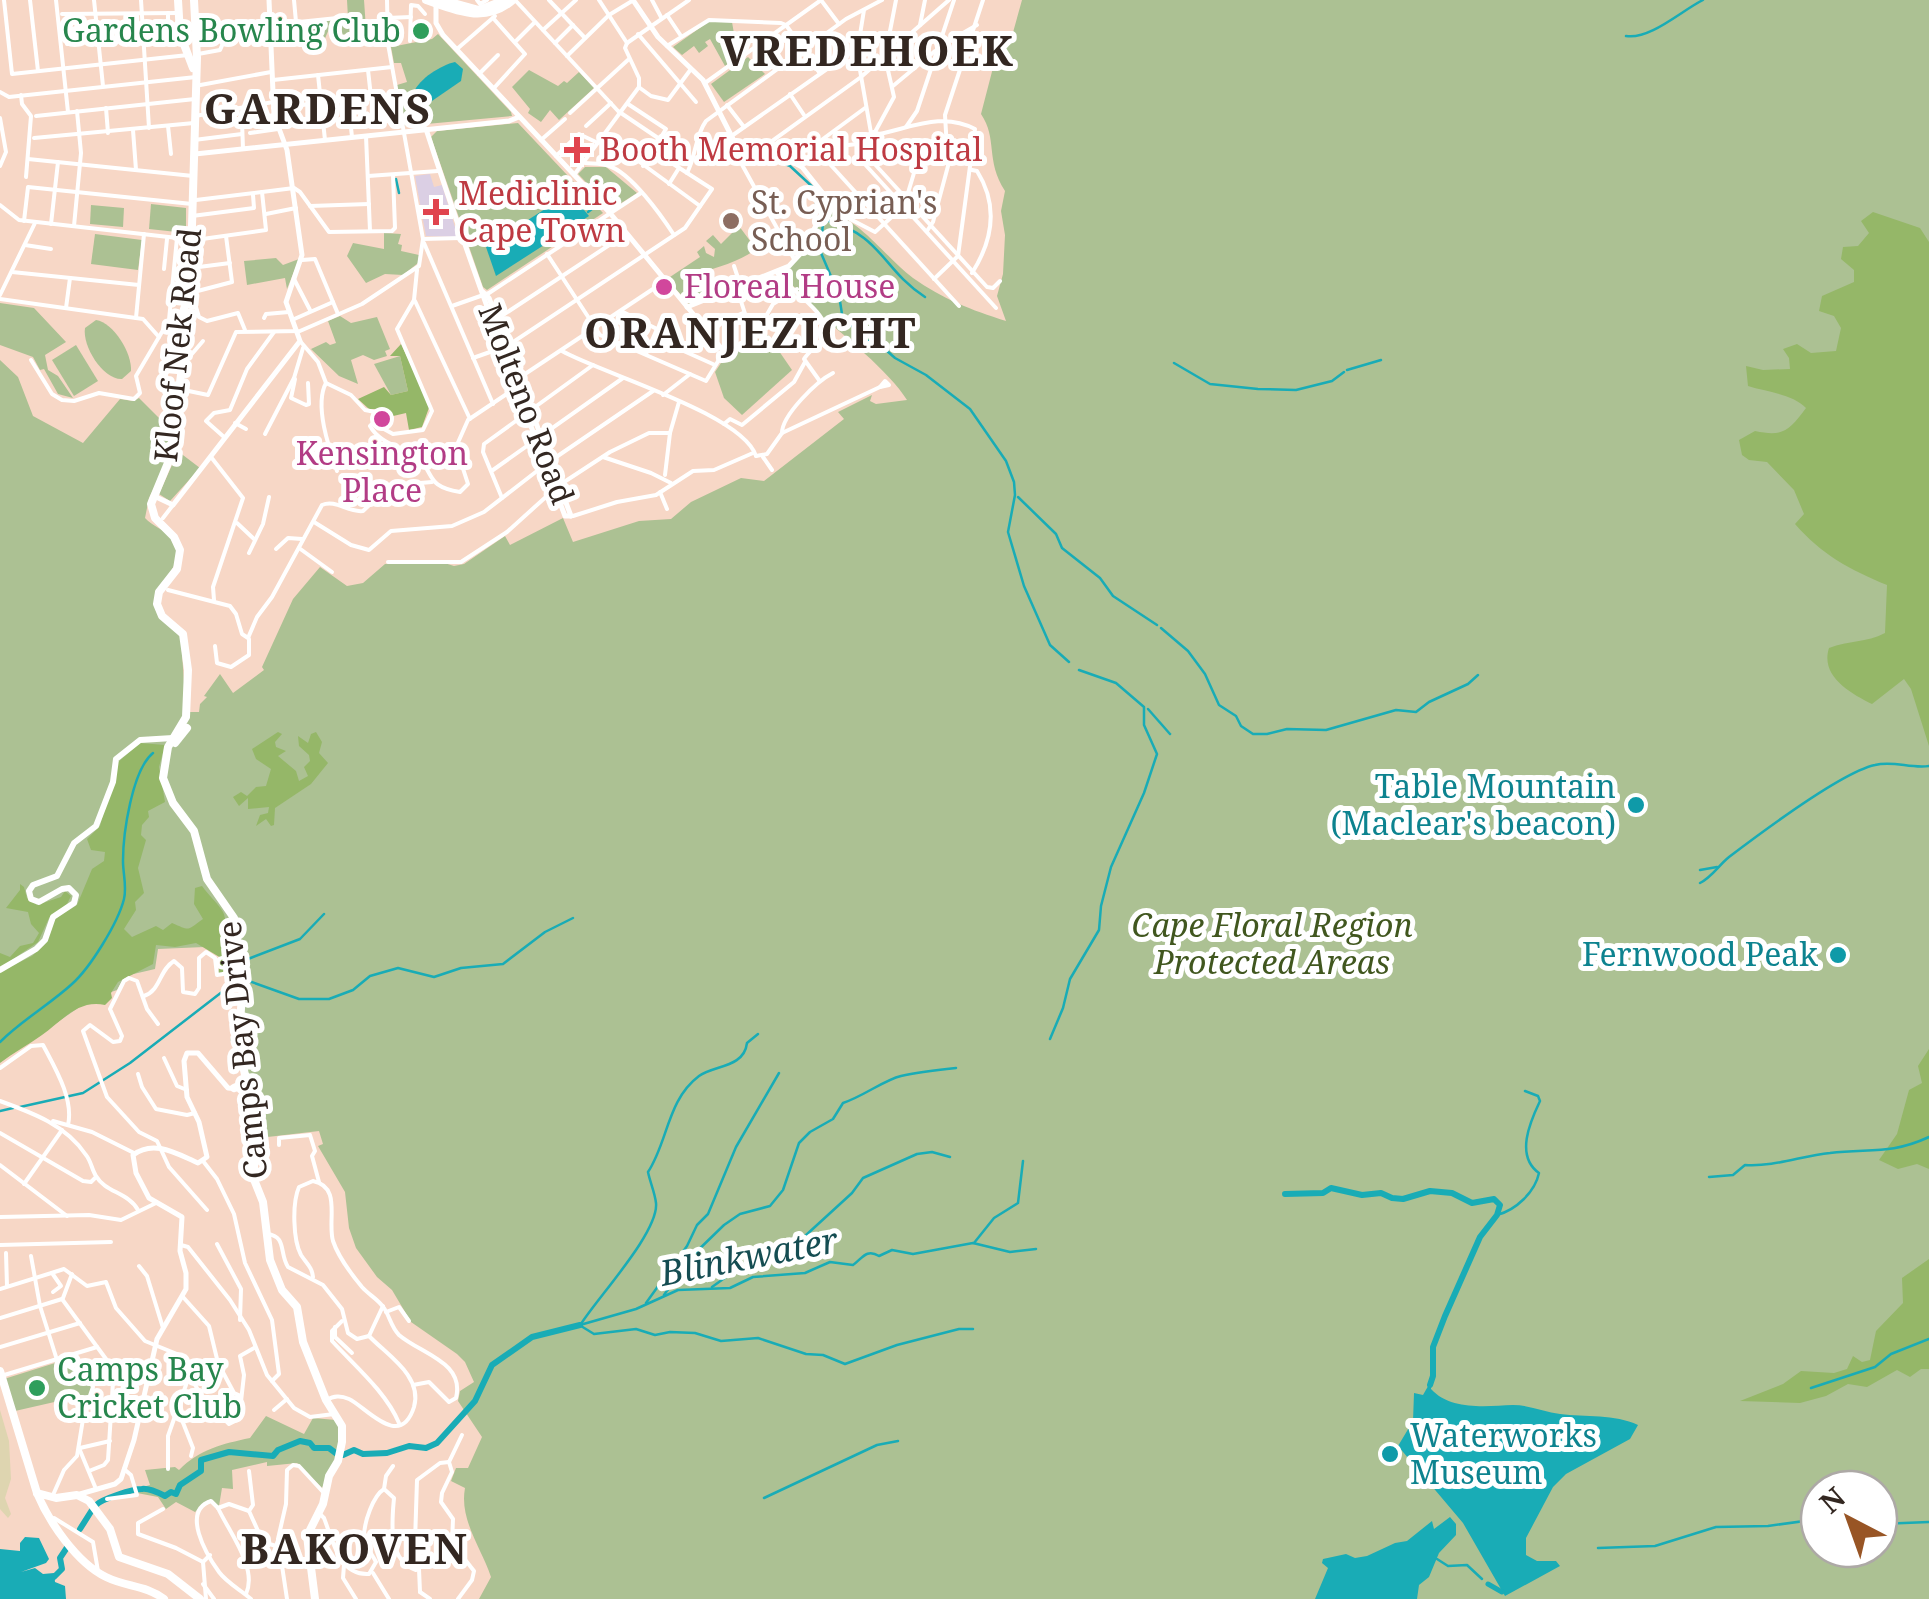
<svg xmlns="http://www.w3.org/2000/svg" width="1929" height="1599" viewBox="0 0 1929 1599" font-family="'Noto Serif',serif">
  <rect width="100%" height="100%" fill="#f7d7c6"/>
  <polygon fill="#dbcfe4" points="430,174 434,187 442,185 458,237 426,236 415,176"/>
  <g fill="#acc193" fill-rule="evenodd">
    <polygon points="347,0 364,0 366,29 357,27 354,34 340,35 336,29 329,29 323,43 303,44 297,24 348,18"/>
    <path d="M1022,0H1929V1599H479L491,1577C482,1549 459,1520 465,1488L451,1481L456,1468H468L482,1437L458,1401L460,1391L474,1382L465,1362L457,1354L411,1322L392,1290L377,1277L356,1248L349,1228L345,1192L318,1146L323,1144L319,1131L259,1138L242,1058L230,1040L236,1023L245,1015L228,946L158,949L155,969L125,976L117,990L91,999L0,1062V360L18,377L33,416L83,443L120,399L133,401L139,398L160,419L174,420L167,462L149,498L145,518C152,526 164,529 171,538C191,564 154,582 154,606L181,638L186,712H199L200,704L207,697L204,696L220,674L233,693L264,670L262,667L293,599L320,567L347,586L363,583L385,564L438,561L454,566L464,564L505,536L510,545L563,518L573,542L639,521L671,519L691,502L741,478L764,481L844,419L838,412L872,395L870,401L876,404L907,400C890,372 841,333 817,312C804,300 799,287 782,279V273L801,256L827,210C863,222 884,256 913,278C943,299 971,310 1006,321L997,296L1003,274L1005,235L1001,211L1005,191C985,160 998,139 981,114L995,60L1012,36ZM1819,1489H1879V1549H1819Z"/>
    <polygon points="708,22 732,22 738,57 725,66 710,39 705,42 708,46 699,53 694,46 682,55 673,47"/>
    <polygon points="438,34 511,112 512,116 405,126 397,85 407,82 401,63 394,63 391,47 432,39"/>
    <polygon points="748,57 765,74 724,102 711,84"/>
    <polygon points="529,70 558,86 564,81 567,83 579,72 594,88 559,120 550,110 541,122 528,113 530,109 512,87"/>
    <polygon points="518,123 603,213 487,290 483,287 431,137 437,131"/>
    <polygon points="585,167 606,167 637,193 612,209 578,174"/>
    <polygon points="151,204 186,208 186,233 149,229"/>
    <polygon points="91,205 124,208 123,227 90,224"/>
    <path d="M739,226L756,249C736,265 713,266 689,279L704,273L715,293L689,304L667,279L700,257L697,252L704,246L706,253L714,257L715,249L706,241L713,235L721,244Z"/>
    <polygon points="384,233 401,234 398,244 402,245 401,251 419,255 418,263 403,275 385,274 366,283 347,256 353,243 384,249"/>
    <polygon points="95,234 142,240 138,270 91,264"/>
    <polygon points="276,258 283,265 299,259 287,289 285,278 247,285 244,261"/>
    <polygon points="0,303 34,308 66,342 45,355 48,370 58,376 73,398 58,394 44,369 40,370 33,357 0,345"/>
    <polygon points="340,316 351,323 377,317 390,349 385,351 387,356 374,360 363,355 351,360 358,384 339,376 311,349 326,342 330,345 336,343 328,321"/>
    <path d="M96,320C114,323 132,353 131,371L122,379C103,380 82,346 85,328Z"/>
    <polygon points="768,335 792,370 742,415 724,398 715,372 725,357"/>
    <polygon points="76,345 98,381 74,396 52,360"/>
    <polygon points="400,356 408,391 391,395 374,364"/>
    <polygon points="175,449 200,468 170,501 159,494 172,465"/>
    <polygon points="54,1360 88,1377 93,1385 89,1398 75,1401 72,1398 15,1411 4,1379 55,1363"/>
    <path d="M266,1416L304,1434L313,1418L336,1420C347,1443 334,1466 322,1488L297,1463L267,1466V1462L232,1470L233,1489L222,1488L219,1506L208,1500L195,1512L176,1502L166,1509L158,1497L137,1493L136,1489L150,1485L145,1470L175,1467L179,1470C200,1449 222,1444 250,1438Z"/>
  </g>
  <g fill="#95b768">
    <path d="M1873,212L1920,228L1929,242V746L1911,689L1904,679L1872,704C1850,693 1820,676 1829,648C1849,640 1866,643 1885,633L1887,585C1850,570 1821,554 1795,524L1804,514L1794,490L1767,462L1749,460L1742,455L1739,440L1755,431C1783,437 1789,431 1806,408C1793,394 1767,392 1748,386L1746,366L1763,370L1790,369L1789,358L1783,349L1797,344L1811,353L1836,351L1841,328L1834,316L1819,311L1822,296L1854,282V270L1841,259L1843,247L1858,246L1869,233L1861,221Z"/>
    <polygon points="401,344 430,405 422,427 409,430 406,413 389,417 385,409 369,409 358,399 384,387 391,395 408,391 400,356 390,356"/>
    <polygon points="278,732 282,734 275,742 276,747 286,751 278,756 296,771 299,781 308,776 304,767 310,761 309,755 299,746 298,736 308,743 311,734 316,732 322,742 319,753 328,763 311,784 275,808 274,825 271,826 266,819 256,826 260,815 268,813 269,807 248,809 248,798 239,806 233,797 241,792 247,796 256,787 266,786 271,769 256,759 252,749"/>
    <path d="M140,743L165,745L159,767L165,802L148,811L149,817L142,825L141,835L146,840L138,868L144,893L135,902L136,910L124,929L132,937L156,926L163,930L172,923C191,931 186,931 203,919L194,904L195,888L202,886C208,895 218,903 223,912C228,921 226,954 229,967L222,973H218L221,958L196,943L175,947L156,945L153,964L118,982L111,993L112,998L105,1005C78,999 62,1021 42,1035C28,1045 13,1053 0,1063V972L32,956L44,945L55,919L77,905L92,869L104,861L105,852L91,850L87,839L100,826L117,763Z"/>
    <polygon points="20,884 24,887 27,898 37,905 61,897 65,891 71,896 67,904 49,918 38,942 0,968 0,953 10,957 20,946 33,943 39,933 31,924 28,912 6,908 20,890"/>
    <polygon points="1929,1049 1929,1169 1917,1164 1898,1169 1879,1160 1897,1134 1909,1090 1922,1083 1918,1066"/>
    <polygon points="1929,1259 1929,1369 1921,1369 1910,1377 1897,1370 1867,1387 1848,1384 1826,1396 1800,1403 1740,1401 1783,1384 1801,1371 1834,1373 1847,1369 1853,1356 1862,1362 1870,1360 1876,1331 1903,1303 1902,1278"/>
  </g>
  <polygon fill="#ded5b0" points="0,1410 9,1441 11,1479 5,1498 11,1514 8,1518 0,1509"/>
  <g fill="#19acb6">
    <path d="M455,62L463,69L461,81L429,103L417,100L414,92C419,79 441,65 455,62Z"/>
    <polygon points="570,193 589,216 496,276 486,247"/>
    <path d="M1431,1381V1389C1451,1411 1487,1406 1513,1405C1529,1405 1545,1412 1560,1414C1585,1417 1615,1414 1638,1425L1630,1439L1566,1474L1553,1487L1526,1538V1555L1537,1561H1556L1560,1566L1505,1596L1463,1523L1398,1446L1413,1421L1414,1393L1423,1395Z"/>
    <polygon points="1450,1517 1456,1524 1456,1535 1439,1553 1429,1577 1419,1585 1417,1599 1315,1599 1328,1568 1322,1563 1323,1559 1346,1554 1355,1558 1367,1556 1395,1543 1407,1541 1432,1521 1434,1529"/>
    <polygon points="25,1537 39,1538 49,1559 46,1563 21,1572 35,1568 43,1574 54,1573 55,1582 65,1586 66,1599 0,1599 0,1549 20,1551 20,1543"/>
  </g>
  <g fill="none" stroke-linecap="round" stroke-linejoin="round">
    <g stroke="#19acb6" stroke-width="2.5">
      <path d="M1626,36C1650,40 1681,11 1703,0"/>
      <polyline points="770,158 790,166 817,191 816,204 820,213"/>
      <polyline points="396,179 399,193"/>
      <polyline points="588,212 597,205"/>
      <polyline points="823,220 821,253 839,295 842,314 864,340 878,343 895,358 926,375 970,409 1006,461 1014,482 1015,495 1008,532 1024,586 1050,645 1069,662"/>
      <path d="M826,220C883,236 881,268 925,297"/>
      <polyline points="1174,363 1210,384 1258,389 1296,390 1332,381 1344,372"/>
      <polyline points="1347,370 1381,360"/>
      <polyline points="1018,497 1056,534 1062,548 1100,578 1113,596 1157,625"/>
      <polyline points="1161,628 1188,651 1205,674 1219,705 1236,716 1241,726 1253,734 1267,734 1287,729 1326,730 1396,710 1416,712 1429,702 1468,684 1478,675"/>
      <polyline points="1148,709 1170,734"/>
      <polyline points="1700,870 1717,867"/>
      <path d="M1700,883C1712,877 1718,866 1729,857C1758,835 1842,772 1875,765C1893,760 1911,769 1929,766"/>
      <polyline points="248,959 300,939 324,914"/>
      <polyline points="249,981 299,999 329,999 353,990 370,976 398,968 434,977 461,968 503,964 545,932 573,918"/>
      <polyline points="1050,1039 1063,1008 1070,979 1099,930 1101,906 1111,867 1144,793 1157,754 1144,725 1144,707 1116,683 1079,670"/>
      <path d="M0,1042C22,1020 49,1005 72,984C90,968 118,923 124,899C127,886 123,874 123,861C123,834 132,770 153,753"/>
      <polyline points="20,1107 83,1093 130,1063 231,985"/>
      <polyline points="0,1111 13,1108"/>
      <path d="M1709,1177L1733,1175L1745,1165C1774,1167 1801,1156 1830,1153C1869,1148 1890,1155 1929,1137"/>
      <path d="M1497,1215C1516,1210 1535,1192 1539,1173C1515,1156 1530,1122 1540,1101L1538,1096L1525,1091"/>
      <polyline points="974,1243 994,1218 1018,1203 1023,1161"/>
      <polyline points="712,1287 747,1262 777,1252 805,1236 852,1193 863,1178 917,1154 932,1152 950,1157"/>
      <path d="M664,1295L690,1258L724,1225L740,1214L770,1206L783,1190L799,1143L810,1132L833,1119L843,1103C864,1096 884,1080 901,1076C918,1072 937,1070 956,1068"/>
      <polyline points="646,1303 687,1246 697,1225 708,1214 736,1147 779,1073"/>
      <path d="M581,1324C598,1297 659,1232 656,1203C655,1193 650,1182 648,1172C668,1142 667,1100 699,1076C714,1065 744,1068 747,1043L758,1034"/>
      <path d="M580,1325L636,1309L678,1290L730,1288L753,1277L805,1273L830,1262L853,1265C862,1259 866,1248 879,1256L892,1250L913,1254L973,1243L1010,1252L1036,1249"/>
      <polyline points="581,1326 594,1334 636,1329 655,1335 670,1332 695,1333 721,1341 758,1338 806,1354 823,1355 845,1364 897,1345 959,1329 973,1329"/>
      <polyline points="1811,1388 1875,1367 1891,1354 1929,1339"/>
      <polyline points="764,1498 877,1445 898,1441"/>
      <polyline points="1879,1524 1929,1522"/>
      <polyline points="1598,1548 1655,1546 1716,1527 1768,1526 1819,1519"/>
      <polyline points="1437,1559 1448,1566 1467,1565 1482,1579"/>
    </g>
    <polyline stroke="#19acb6" stroke-width="5" points="1488,1584 1502,1592"/>
    <g stroke="#19acb6" stroke-width="6">
      <polyline points="1285,1194 1323,1193 1331,1188 1362,1195 1381,1193 1392,1198 1403,1199 1430,1191 1452,1193 1472,1203 1494,1199 1500,1205 1497,1215 1480,1237 1445,1316 1433,1347 1433,1376 1430,1385"/>
      <polyline points="343,1455 354,1450 363,1454 387,1453 409,1446 426,1448 437,1443 475,1401 492,1365 532,1337 580,1325"/>
      <path d="M96,1505C102,1499 132,1489 142,1489C148,1488 159,1493 165,1496L171,1492L176,1494L180,1485L201,1471V1460L229,1452L273,1456L278,1450L300,1441L310,1443L314,1448H329L337,1454"/>
      <polyline points="80,1529 92,1510"/>
      <polyline points="54,1577 62,1569 60,1558 68,1546"/>
    </g>
    <g stroke="#fff" stroke-width="4">
      <polyline points="4,0 12,74 188,55"/>
      <polyline points="30,0 38,71"/>
      <polyline points="56,0 68,112"/>
      <polyline points="94,0 103,86"/>
      <polyline points="141,0 149,128"/>
      <polyline points="294,0 296,22"/>
      <polyline points="477,0 480,4 487,0"/>
      <polyline points="515,0 618,111 661,140"/>
      <polyline points="549,0 585,38"/>
      <polyline points="599,0 627,43"/>
      <polyline points="652,0 661,17"/>
      <polyline points="821,0 839,24"/>
      <polyline points="864,10 857,53 871,133"/>
      <polyline points="168,13 168,36"/>
      <polyline points="62,14 177,13"/>
      <polyline points="667,15 681,36"/>
      <polyline points="387,18 411,17"/>
      <polyline points="493,18 525,54 494,88"/>
      <polyline points="270,25 347,17"/>
      <polyline points="920,25 925,0"/>
      <polyline points="543,30 576,0"/>
      <polyline points="638,34 696,102"/>
      <polyline points="143,41 178,34"/>
      <polyline points="410,41 411,5 418,6 425,14"/>
      <polyline points="516,41 534,23"/>
      <polyline points="555,43 573,25"/>
      <polyline points="627,43 689,0"/>
      <polyline points="67,44 142,36"/>
      <polyline points="942,45 977,25"/>
      <polyline points="667,46 709,20 781,23 786,25 819,72"/>
      <polyline points="457,49 495,16"/>
      <path d="M198,54L220,50C230,23 244,30 270,27"/>
      <polyline points="567,56 609,15 632,1"/>
      <polyline points="368,70 371,97"/>
      <polyline points="479,74 498,55"/>
      <polyline points="318,75 325,140"/>
      <polyline points="273,80 392,67"/>
      <polyline points="705,83 821,0"/>
      <polyline points="195,86 271,72"/>
      <polyline points="893,86 935,51"/>
      <polyline points="640,88 651,96 668,100 691,69"/>
      <polyline points="0,92 9,97 196,77"/>
      <polyline points="790,94 804,115"/>
      <polyline points="21,95 22,104 31,116 26,177"/>
      <polyline points="348,100 352,137"/>
      <polyline points="628,104 666,129 643,166"/>
      <polyline points="727,105 744,127"/>
      <polyline points="106,108 108,133"/>
      <polyline points="273,108 397,95"/>
      <polyline points="570,113 629,59"/>
      <polyline points="36,116 195,99"/>
      <polyline points="195,116 273,102"/>
      <polyline points="0,118 6,152 0,166"/>
      <polyline points="248,120 274,115"/>
      <polyline points="242,121 243,149"/>
      <polyline points="168,126 171,154"/>
      <polyline points="586,126 611,103"/>
      <polyline points="906,127 917,111 954,0"/>
      <polyline points="133,130 136,170"/>
      <polyline points="875,132 894,97 885,57 896,0"/>
      <polyline points="250,133 278,129"/>
      <polyline points="366,136 370,231"/>
      <polyline points="604,136 700,206"/>
      <polyline points="34,138 194,123"/>
      <polyline points="194,140 242,134"/>
      <polyline points="541,140 565,119"/>
      <polyline points="857,144 861,160 996,308"/>
      <polyline points="812,147 865,108"/>
      <polyline points="860,148 987,287 993,288 1000,281"/>
      <path d="M780,153L857,144L873,132L879,134C913,127 943,112 975,129L958,256L934,279"/>
      <polyline points="754,154 861,77 949,0"/>
      <polyline points="556,156 579,134 598,143"/>
      <polyline points="28,159 193,176"/>
      <path d="M585,163C592,164 601,163 609,166C631,173 661,215 674,235"/>
      <polyline points="796,164 828,162 959,306"/>
      <path d="M687,173C696,156 695,136 706,121L846,19L882,0"/>
      <polyline points="574,175 639,87 639,78 625,48 627,43"/>
      <polyline points="368,176 438,171"/>
      <polyline points="669,184 679,168"/>
      <polyline points="196,200 294,188 300,192 329,232 392,231 395,228 393,175"/>
      <polyline points="0,205 19,220 195,240 266,230 262,192"/>
      <polyline points="310,206 369,204"/>
      <polyline points="827,207 875,232 904,206 914,173"/>
      <polyline points="266,214 296,208"/>
      <polyline points="192,216 254,208 253,195"/>
      <polyline points="24,221 28,187 192,204"/>
      <polyline points="51,224 58,162"/>
      <polyline points="74,226 81,153 77,111"/>
      <polyline points="927,231 933,222 948,166 945,115 983,0"/>
      <polyline points="423,239 461,238"/>
      <polyline points="424,243 493,404"/>
      <polyline points="25,245 51,249"/>
      <polyline points="547,254 600,335 706,381 720,358 754,337 773,304 797,289"/>
      <polyline points="794,259 729,141 733,135 857,48"/>
      <polyline points="302,260 315,259 338,314"/>
      <polyline points="734,266 740,284"/>
      <polyline points="191,268 230,263"/>
      <polyline points="164,269 167,239"/>
      <path d="M417,270L414,300L397,329L432,411L423,430L393,434L373,423L370,426C380,444 401,446 417,458C436,473 424,486 460,492L468,484L456,447L468,420L517,387"/>
      <polyline points="12,272 139,285"/>
      <path d="M777,273C784,285 832,315 825,334C821,343 809,351 804,359L819,380"/>
      <path d="M972,273C993,240 999,206 977,171L972,170"/>
      <polyline points="294,279 310,310"/>
      <polyline points="736,286 751,332 755,336"/>
      <polyline points="190,293 232,282 226,236"/>
      <polyline points="0,295 35,223"/>
      <polyline points="0,299 143,319 159,337"/>
      <polyline points="415,301 470,419"/>
      <polyline points="188,302 196,307 199,317 207,321 238,313 245,330"/>
      <polyline points="452,306 489,293 641,193"/>
      <polyline points="66,308 70,278"/>
      <polyline points="621,311 659,330 677,348 715,365"/>
      <polyline points="136,318 144,234"/>
      <polyline points="264,318 266,314 289,312"/>
      <polyline points="497,319 626,234"/>
      <polyline points="169,320 177,238"/>
      <polyline points="292,320 333,302"/>
      <polyline points="763,320 778,328 817,315"/>
      <polyline points="709,334 724,321 743,313"/>
      <polyline points="180,335 192,334 192,312 184,309"/>
      <polyline points="300,341 318,362 326,383 351,395 365,410 385,414 383,428"/>
      <path d="M562,351C603,374 743,414 756,456"/>
      <polyline points="646,354 657,329"/>
      <polyline points="184,355 191,355 203,341"/>
      <polyline points="473,358 507,346 685,228 712,189 653,151"/>
      <polyline points="31,360 52,394 62,400 74,401 99,393 134,399 140,393 136,376 169,320 176,322"/>
      <polyline points="519,378 665,281"/>
      <polyline points="295,379 291,398 306,405 309,404 308,383"/>
      <polygon points="885,381 889,385 880,387"/>
      <path d="M326,383C314,405 329,448 337,471"/>
      <polyline points="179,389 208,395 236,332 300,331 362,304 419,266 423,239 388,44 387,0"/>
      <polyline points="663,395 690,374"/>
      <polyline points="235,423 246,429"/>
      <polyline points="724,424 730,419 742,425 794,382 805,362"/>
      <path d="M782,433C782,415 817,381 833,373"/>
      <polyline points="265,434 294,378 303,348"/>
      <polyline points="224,437 206,421 214,413 230,410 247,369 274,332"/>
      <polyline points="756,456 767,454 782,433 880,387"/>
      <polyline points="211,457 243,498 213,587 214,600"/>
      <polyline points="603,457 651,473 671,483"/>
      <polyline points="763,457 772,470"/>
      <polyline points="493,470 623,378"/>
      <polyline points="665,475 670,433 679,402"/>
      <polyline points="660,492 667,509"/>
      <polyline points="502,498 483,452 484,444 593,365"/>
      <polyline points="573,516 617,502 656,495 693,471 714,470 753,453"/>
      <polyline points="163,518 173,505"/>
      <polyline points="314,522 351,545 369,550 391,531 452,526 484,512 546,464 653,391"/>
      <polyline points="237,523 254,539"/>
      <polyline points="299,548 332,572"/>
      <polyline points="276,549 288,538 302,539"/>
      <polyline points="249,553 263,524 269,497"/>
      <polyline points="388,562 461,562 507,532 558,486 610,452 649,433 670,433"/>
      <path d="M168,590L230,606L236,614L242,634L248,638L257,617L272,597L322,505C336,499 348,513 363,511L380,495L397,485L432,482"/>
      <polyline points="215,646 217,663 231,667 249,655 249,639"/>
      <path d="M144,996C161,990 159,970 174,961L182,968L183,992L195,994L199,988V958L206,952L215,958L217,975L241,971"/>
      <polyline points="158,1024 147,1009 137,981 129,978 124,981 110,1009 122,1036 120,1041 113,1042 90,1025 83,1031 107,1097 139,1132 157,1141 169,1167 207,1210"/>
      <polyline points="164,1058 177,1086 187,1090"/>
      <path d="M0,1068L31,1046L43,1045C55,1068 74,1099 68,1125"/>
      <polyline points="138,1074 142,1087 156,1109 187,1115 195,1113"/>
      <path d="M0,1101C33,1113 66,1125 86,1155C91,1161 92,1170 96,1176C105,1192 129,1193 138,1210"/>
      <polyline points="53,1121 92,1132 134,1153"/>
      <polyline points="0,1133 83,1181 91,1182 95,1178"/>
      <polyline points="279,1145 279,1138 310,1135 315,1151 312,1156 319,1182"/>
      <polyline points="203,1161 217,1179 234,1214 245,1263 272,1320 279,1374 272,1381"/>
      <polyline points="0,1165 67,1216"/>
      <polyline points="24,1184 62,1130"/>
      <polyline points="0,1217 89,1215 121,1220 156,1203"/>
      <path d="M267,1234C287,1236 279,1253 288,1267L323,1285L342,1309L348,1333L357,1339L369,1336"/>
      <polyline points="217,1244 241,1289 240,1320"/>
      <polyline points="0,1245 111,1242"/>
      <polyline points="181,1245 188,1247 230,1300 249,1330 267,1375 294,1408 310,1417 334,1414"/>
      <polyline points="6,1253 7,1286"/>
      <polyline points="31,1256 40,1306 57,1360"/>
      <polyline points="139,1266 147,1276 163,1328"/>
      <polyline points="52,1273 61,1286 53,1292"/>
      <path d="M313,1277C312,1267 307,1264 301,1255C293,1240 292,1203 299,1187L313,1181C342,1187 327,1220 333,1241C338,1256 352,1275 362,1287C369,1295 378,1299 384,1308C390,1317 391,1327 399,1335C421,1354 465,1362 456,1398L449,1402L429,1382L413,1385"/>
      <polyline points="0,1289 64,1269 87,1286 106,1282 116,1308 145,1341 177,1354 201,1395 229,1424 239,1419 244,1375 240,1356 254,1348"/>
      <polyline points="183,1297 209,1326 218,1363 234,1393 241,1396"/>
      <polyline points="63,1298 72,1274"/>
      <polyline points="62,1299 106,1359 113,1382 108,1460 104,1465 89,1471"/>
      <polyline points="386,1312 399,1307 409,1321"/>
      <polyline points="0,1318 62,1299"/>
      <path d="M342,1321L332,1331V1341C355,1366 386,1392 399,1423"/>
      <polyline points="335,1327 335,1337 352,1353"/>
      <polyline points="369,1336 383,1306"/>
      <polyline points="0,1347 80,1323"/>
      <polyline points="1,1376 97,1347"/>
      <path d="M326,1400C334,1396 340,1395 349,1399C365,1406 400,1451 414,1407C423,1376 387,1355 369,1336"/>
      <polyline points="178,1410 193,1448 191,1456"/>
      <polyline points="274,1410 287,1399"/>
      <polyline points="79,1448 96,1489"/>
      <polyline points="80,1448 110,1441"/>
      <polyline points="449,1462 452,1472 442,1493 441,1502 453,1519 452,1543 474,1571 472,1580 458,1599"/>
      <polyline points="449,1462 462,1435"/>
      <polyline points="168,1469 168,1436 187,1382 191,1379"/>
      <polyline points="249,1471 253,1505 249,1511 263,1542 276,1546"/>
      <path d="M384,1489L394,1498C392,1521 387,1560 416,1570L422,1561L415,1542L417,1480L440,1463L449,1462"/>
      <polyline points="53,1495 64,1470 77,1456 84,1413 93,1387 88,1377 57,1360"/>
      <polyline points="107,1499 137,1495 131,1475 124,1469"/>
      <path d="M218,1508L211,1501C181,1511 206,1554 219,1572C227,1583 241,1590 251,1599"/>
      <path d="M218,1508C229,1532 258,1568 246,1594"/>
      <polyline points="218,1508 229,1504 249,1511"/>
      <polyline points="163,1509 138,1523 138,1534 176,1548 203,1562"/>
      <path d="M319,1513L324,1518C333,1541 339,1576 369,1574L376,1562C372,1554 365,1546 364,1537C364,1522 373,1496 384,1489L386,1476L393,1466"/>
      <polyline points="54,1518 93,1542 98,1571"/>
      <polyline points="344,1565 343,1578 356,1599"/>
      <polyline points="419,1569 420,1592"/>
      <polyline points="373,1573 389,1599"/>
      <polyline points="203,1584 214,1599"/>
      <polyline points="420,1592 430,1599"/>
      <polyline points="206,1599 203,1562 210,1555"/>
      <polyline points="287,1599 278,1539 286,1504 287,1470 293,1465 299,1466 323,1492"/>
    </g>
    <g stroke="#fff" stroke-width="5">
      <polyline points="633,0 658,37 703,80 734,141 756,155 778,154 802,167 829,201 802,252 789,266 687,307"/>
      <polyline points="436,3 436,23 443,35 610,213 726,354"/>
      <path d="M426,129C468,259 516,388 565,516H571"/>
      <polyline points="195,154 509,121 519,117"/>
      <polyline points="483,292 489,298 571,516"/>
      <polyline points="154,496 173,505 300,341 286,302 302,255 287,150 274,115 269,0"/>
      <path d="M80,1494L115,1484L121,1479L134,1440L157,1339L186,1289V1273L180,1251L182,1217L149,1198L136,1173L133,1155C154,1139 177,1154 198,1163L207,1157L199,1122L187,1097L184,1061L187,1053H198L228,1088L248,1090"/>
    </g>
    <polyline stroke="#fff" stroke-width="6" points="0,970 36,949 45,940 53,917 74,903 76,895 69,888 62,889 39,902 31,899 29,891 33,885 57,876 74,843 96,826 113,782 116,759 140,740 173,738"/>
    <g stroke="#fff" stroke-width="8">
      <polyline points="178,0 180,34 193,68"/>
      <polyline points="194,0 197,58 190,293 178,325 184,352 170,458 151,504 155,518 174,537 180,550 177,569 159,592 157,604 162,616 183,634 188,670 186,717 168,747 163,778 173,803 194,831 207,879 234,918 243,986 238,1043 253,1111 256,1149 253,1177 263,1202 270,1260 282,1290 297,1307 303,1342 326,1400 342,1426 342,1442 338,1461 329,1476 323,1504 307,1536 315,1599"/>
      <path d="M426,0C457,11 485,24 513,0"/>
      <polyline points="442,0 479,10 505,0"/>
      <polyline points="175,743 187,728"/>
      <polyline points="234,1088 243,1084 246,1076"/>
      <path d="M0,1371L37,1493C49,1522 77,1563 106,1577C126,1587 146,1585 164,1599"/>
      <polyline points="37,1493 56,1498 77,1495 89,1501 110,1529 119,1557 168,1574 200,1599"/>
    </g>
  </g>
  <g fill="#2e9e5b" stroke="#fff" stroke-width="4">
    <circle cx="421" cy="31" r="10"/>
    <circle cx="37" cy="1388" r="10"/>
  </g>
  <g fill="#e0444e" stroke="#fff" stroke-width="4">
    <path d="M572 135h10v10h10v10h-10v10h-10v-10h-10v-10h10z"/>
    <path d="M431 197h10v10h10v10h-10v10h-10v-10h-10v-10h10z"/>
  </g>
  <circle fill="#8d6e63" stroke="#fff" stroke-width="4" cx="731" cy="221" r="10"/>
  <g fill="#d1479c" stroke="#fff" stroke-width="4">
    <circle cx="664" cy="287" r="10"/>
    <circle cx="382" cy="419" r="10"/>
  </g>
  <g fill="#0f9aa8" stroke="#fff" stroke-width="4">
    <circle cx="1636" cy="805" r="10"/>
    <circle cx="1838" cy="955" r="10"/>
    <circle cx="1390" cy="1454" r="10"/>
  </g>
  <g text-anchor="middle" stroke-width="10" stroke-linejoin="round" paint-order="stroke">
    <g font-size="32" fill="#27864d" stroke="#fff" text-anchor="end">
      <text x="401" y="42">Gardens Bowling Club</text>
      <text x="57" y="1381" text-anchor="start">Camps Bay<tspan x="57" dy="37">Cricket Club</tspan></text>
    </g>
    <g font-size="32" fill="#be3a42" stroke="#fff" text-anchor="start">
      <text x="600" y="161">Booth Memorial Hospital</text>
      <text x="458" y="205">Mediclinic<tspan x="458" dy="37">Cape Town</tspan></text>
    </g>
    <g font-size="32" fill="#785e54" stroke="#fff" text-anchor="start">
      <text x="751" y="214">St. Cyprian's<tspan x="751" dy="37">School</tspan></text>
    </g>
    <g font-size="32" fill="#b23c85" stroke="#fff" text-anchor="start">
      <text x="684" y="298">Floreal House</text>
      <text x="382" y="465" text-anchor="middle">Kensington<tspan x="382" dy="37">Place</tspan></text>
    </g>
    <g font-size="32" fill="#332721" stroke="#fff">
      <text transform="translate(178 345) rotate(-84)" y="11">Kloof Nek Road</text>
      <text transform="translate(526 404) rotate(69)" y="11">Molteno Road</text>
      <text transform="translate(243 1050) rotate(-96)" y="11">Camps Bay Drive</text>
    </g>
    <g font-size="32" fill="#0d838f" stroke="#fff" text-anchor="end">
      <text x="1616" y="798">Table Mountain<tspan x="1616" dy="37">(Maclear's beacon)</tspan></text>
      <text x="1818" y="966">Fernwood Peak</text>
      <text x="1410" y="1447" text-anchor="start">Waterworks<tspan x="1410" dy="37">Museum</tspan></text>
    </g>
    <g font-size="32" font-style="italic" fill="#41571f" stroke="#fff">
      <text x="1272" y="937">Cape Floral Region<tspan x="1272" dy="37">Protected Areas</tspan></text>
    </g>
    <g font-size="35" font-style="italic" fill="#154d52" stroke="#fff">
      <text transform="translate(749 1257) rotate(-11)" y="12">Blinkwater</text>
    </g>
    <g font-size="42" font-weight="bold" letter-spacing="2.5" fill="#332721" stroke="#fff">
      <text x="868" y="66">VREDEHOEK</text>
      <text x="318" y="124">GARDENS</text>
      <text x="751" y="348">ORANJEZICHT</text>
      <text x="355" y="1564">BAKOVEN</text>
    </g>
  </g>
  <g transform="translate(1849 1519) rotate(319)"><circle r="48" fill="#ffffff" stroke="#ada9a6" stroke-width="2.5"/>
  <path d="M0-8L18 38L0 25L-18 38Z" fill="#985525"/>
  <text y="-15" font-size="28" font-weight="bold" text-anchor="middle" fill="#332721">N</text>
  </g>
</svg>
